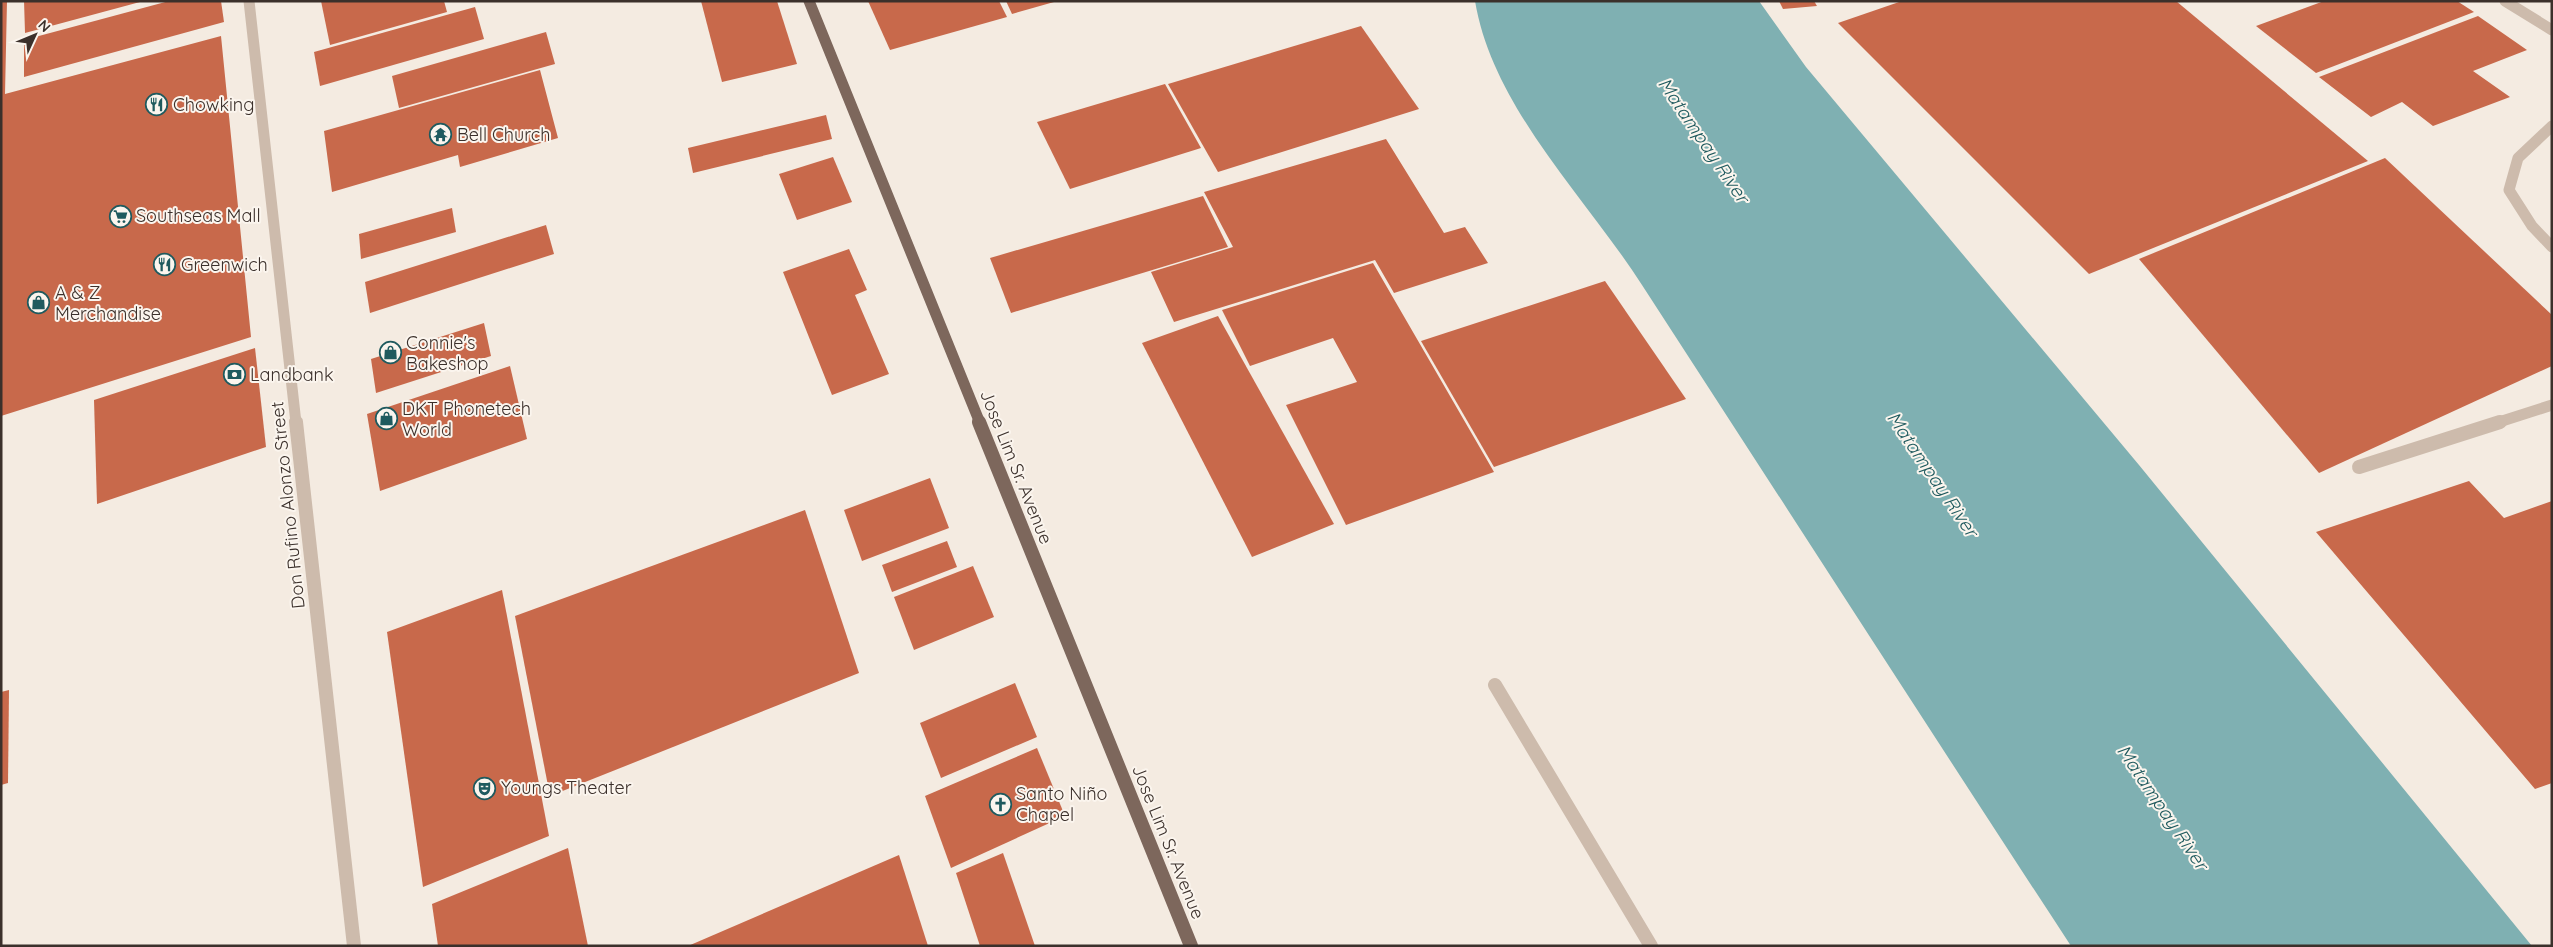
<svg xmlns="http://www.w3.org/2000/svg" width="2553" height="947" viewBox="0 0 2553 947" font-family="Quicksand,sans-serif">
  <rect width="100%" height="100%" fill="#f4ebe1"/>
  <path fill="#7fb0b2" d="M1475,1H1759L1806,67L2139,465L2532,946H2071C1927,726 1785,505 1642,285C1585,196 1493,108 1475,1Z"/>
  <g fill="#c8694b">
    <polygon points="1,1 7,1 5,94 221,36 251,337 1,416"/>
    <polygon points="24,1 139,1 140,2 25,33"/>
    <polygon points="169,1 221,1 224,22 24,77 24,40"/>
    <polygon points="321,1 444,1 447,12 330,45"/>
    <polygon points="701,1 777,1 797,64 722,82"/>
    <polygon points="868,1 999,1 1007,17 890,50"/>
    <polygon points="1006,1 1054,1 1054,2 1012,14"/>
    <polygon points="1779,1 1814,1 1817,6 1783,9"/>
    <polygon points="1902,1 2176,1 2368,161 2089,274 1838,23"/>
    <polygon points="2324,1 2457,1 2474,12 2316,73 2256,26"/>
    <polygon points="475,7 484,39 320,86 314,52"/>
    <polygon points="2478,16 2527,50 2473,71 2510,97 2433,126 2402,102 2371,117 2319,77"/>
    <polygon points="1361,26 1419,109 1218,172 1168,84"/>
    <polygon points="546,32 555,64 399,108 392,76"/>
    <polygon points="540,70 558,138 460,167 458,155 332,192 324,131"/>
    <polygon points="1165,84 1201,148 1070,189 1037,122"/>
    <polygon points="826,115 832,139 693,173 688,148"/>
    <polygon points="1386,139 1444,233 1465,227 1488,263 1394,293 1375,260 1174,322 1151,272 1233,247 1204,192"/>
    <polygon points="833,157 852,202 797,220 779,174"/>
    <polygon points="2385,158 2552,315 2552,366 2319,473 2139,259"/>
    <polygon points="1203,196 1228,247 1011,313 990,258"/>
    <polygon points="452,208 456,232 361,259 359,234"/>
    <polygon points="546,225 554,254 370,313 365,282"/>
    <polygon points="849,249 867,290 855,295 889,374 832,395 783,272"/>
    <polygon points="1373,263 1494,472 1346,525 1286,405 1357,382 1333,338 1250,366 1222,310"/>
    <polygon points="1605,281 1686,399 1494,467 1421,341"/>
    <polygon points="1218,316 1334,524 1252,557 1142,343"/>
    <polygon points="484,323 491,356 376,393 371,359"/>
    <polygon points="255,348 266,447 97,504 94,400"/>
    <polygon points="510,366 527,439 380,491 367,414"/>
    <polygon points="930,478 949,528 862,561 844,510"/>
    <polygon points="2469,481 2504,518 2552,501 2552,783 2535,789 2316,532"/>
    <polygon points="805,510 859,673 550,796 515,616"/>
    <polygon points="947,541 957,567 892,592 882,565"/>
    <polygon points="973,566 994,617 914,650 894,597"/>
    <polygon points="502,590 549,836 423,887 387,632"/>
    <polygon points="1015,683 1037,737 941,778 920,723"/>
    <polygon points="9,690 8,783 1,785 1,692"/>
    <polygon points="1037,748 1065,816 951,868 925,796"/>
    <polygon points="568,848 588,946 438,946 432,904"/>
    <polygon points="1003,853 1035,946 980,946 956,873"/>
    <polygon points="899,855 928,946 688,946"/>
  </g>
  <g fill="none" stroke-linecap="round" stroke-linejoin="round">
    <g stroke="#cdbbac" stroke-width="11">
      <polyline points="249,1 296,423"/>
      <polyline points="2505,1 2552,30"/>
      <polyline points="2552,126 2518,158 2509,190 2532,226 2552,247"/>
      <polyline points="2496,423 2552,405"/>
    </g>
    <g stroke="#cdbbac" stroke-width="14">
      <polyline points="296,422 354,946"/>
      <polyline points="2359,467 2500,422"/>
      <polyline points="1495,685 1651,946"/>
    </g>
    <polyline stroke="#7d675c" stroke-width="11" points="809,1 980,423"/>
    <polyline stroke="#7d675c" stroke-width="14" points="979,422 1191,946"/>
  </g>
  <defs>
    <symbol id="restaurant-ring" viewBox="-11 -11 22 22"><circle r="9.5" fill="#fbf5ee" stroke="#1f5a5e" stroke-width="1.5"/><path d="M-5-6h1v4h1v-4h1v4h1v-4h1v5L-1.5 .5V6h-2V.5L-5-1ZM5-6V6H3V1.5H1.5Q1.5-4 5-6Z" fill="#1f5a5e"/></symbol>
    <symbol id="temple-ring" viewBox="-11 -11 22 22"><circle r="9.5" fill="#fbf5ee" stroke="#1f5a5e" stroke-width="1.5"/><path d="M0-6L5-2H3V0L6.5 2.5H4V6H1.5V3h-3V6H-4V2.5H-6.5L-3 0V-2H-5Z" fill="#1f5a5e"/></symbol>
    <symbol id="supermarket-ring" viewBox="-11 -11 22 22"><circle r="9.5" fill="#fbf5ee" stroke="#1f5a5e" stroke-width="1.5"/><path d="M-6-5.5h2.5l.6 2H6L4.5 2H-2.5L-4.4-4H-6ZM-1.5 3.2a1.3 1.3 0 1 0 .1 0ZM3 3.2a1.3 1.3 0 1 0 .1 0Z" fill="#1f5a5e"/></symbol>
    <symbol id="shop-ring" viewBox="-11 -11 22 22"><circle r="9.5" fill="#fbf5ee" stroke="#1f5a5e" stroke-width="1.5"/><path d="M-5-2.5h2.3a2.7 3.5 0 0 1 5.4 0H5L5.5 6h-11ZM-1.5-2.5h3a1.5 2.3 0 0 0-3 0Z" fill="#1f5a5e"/></symbol>
    <symbol id="bank-ring" viewBox="-11 -11 22 22"><circle r="9.5" fill="#fbf5ee" stroke="#1f5a5e" stroke-width="1.5"/><path d="M-6-4H6V4H-6ZM0-2.3a2.3 2.3 0 1 0 0 4.6a2.3 2.3 0 1 0 0-4.6Z" fill="#1f5a5e"/></symbol>
    <symbol id="theatre-ring" viewBox="-11 -11 22 22"><circle r="9.5" fill="#fbf5ee" stroke="#1f5a5e" stroke-width="1.5"/><path d="M-5-5.5Q0-4 5-5.5V0Q5 5 0 6Q-5 5-5 0ZM-3.3-2.5H-1v1.5H-3.3ZM1-2.5H3.3v1.5H1ZM-2.8 1Q0 5.5 2.8 1Z" fill="#1f5a5e"/></symbol>
    <symbol id="church-ring" viewBox="-11 -11 22 22"><circle r="9.5" fill="#fbf5ee" stroke="#1f5a5e" stroke-width="1.5"/><path d="M-1.2-6h2.4v3.5h3.3v2.4h-3.3V6h-2.4V-.1h-3.3v-2.4h3.3Z" fill="#1f5a5e"/></symbol>
  </defs>
  <g fill-rule="evenodd">
    <use href="#restaurant-ring" x="144" y="92" width="25" height="25"/>
    <use href="#temple-ring" x="428" y="122" width="25" height="25"/>
    <use href="#supermarket-ring" x="108" y="204" width="25" height="25"/>
    <use href="#restaurant-ring" x="152" y="252" width="25" height="25"/>
    <use href="#shop-ring" x="26" y="290" width="25" height="25"/>
    <use href="#shop-ring" x="378" y="340" width="25" height="25"/>
    <use href="#bank-ring" x="222" y="362" width="25" height="25"/>
    <use href="#shop-ring" x="374" y="406" width="25" height="25"/>
    <use href="#theatre-ring" x="472" y="776" width="25" height="25"/>
    <use href="#church-ring" x="988" y="792" width="25" height="25"/>
  </g>
  <g text-anchor="middle" stroke-width="4" stroke-linejoin="round" paint-order="stroke">
    <g font-size="18" fill="#3b302b" stroke="#fbf5ee" text-anchor="start">
      <text x="173" y="111">Chowking</text>
      <text x="457" y="141">Bell Church</text>
      <text x="136" y="222">Southseas Mall</text>
      <text x="181" y="271">Greenwich</text>
      <text x="55" y="299">A &amp; Z<tspan x="55" dy="21">Merchandise</tspan></text>
      <text x="406" y="349">Connie's<tspan x="406" dy="21">Bakeshop</tspan></text>
      <text x="250" y="381">Landbank</text>
      <text x="402" y="415">DKT Phonetech<tspan x="402" dy="21">World</tspan></text>
      <text x="501" y="794">Youngs Theater</text>
      <text x="1016" y="800">Santo Niño<tspan x="1016" dy="21">Chapel</tspan></text>
    </g>
    <g font-size="18" fill="#3b302b" stroke="#fbf5ee">
      <text transform="translate(1016 467) rotate(68)" y="6">Jose Lim Sr. Avenue</text>
      <text transform="translate(288 505) rotate(-96)" y="6">Don Rufino Alonzo Street</text>
      <text transform="translate(1168 842) rotate(68)" y="6">Jose Lim Sr. Avenue</text>
    </g>
    <g font-size="19" font-style="italic" fill="#1f5a5e" stroke="#fbf5ee">
      <text transform="translate(1704 140) rotate(56)" y="7">Matampay River</text>
      <text transform="translate(1933 474) rotate(56)" y="7">Matampay River</text>
      <text transform="translate(2163 807) rotate(56)" y="7">Matampay River</text>
    </g>
  </g>
  <rect width="2553" height="947" fill="none" stroke="#3b302b" stroke-width="5"/>
  <g transform="translate(35 35) rotate(46)" stroke="#fbf5ee" stroke-width="4" paint-order="stroke">
  <path d="M0-4L9 19L0 12L-9 19Z" fill="#3b302b"/>
  <text y="-8" font-size="14" font-weight="bold" text-anchor="middle" fill="#3b302b">N</text>
  </g>
</svg>
